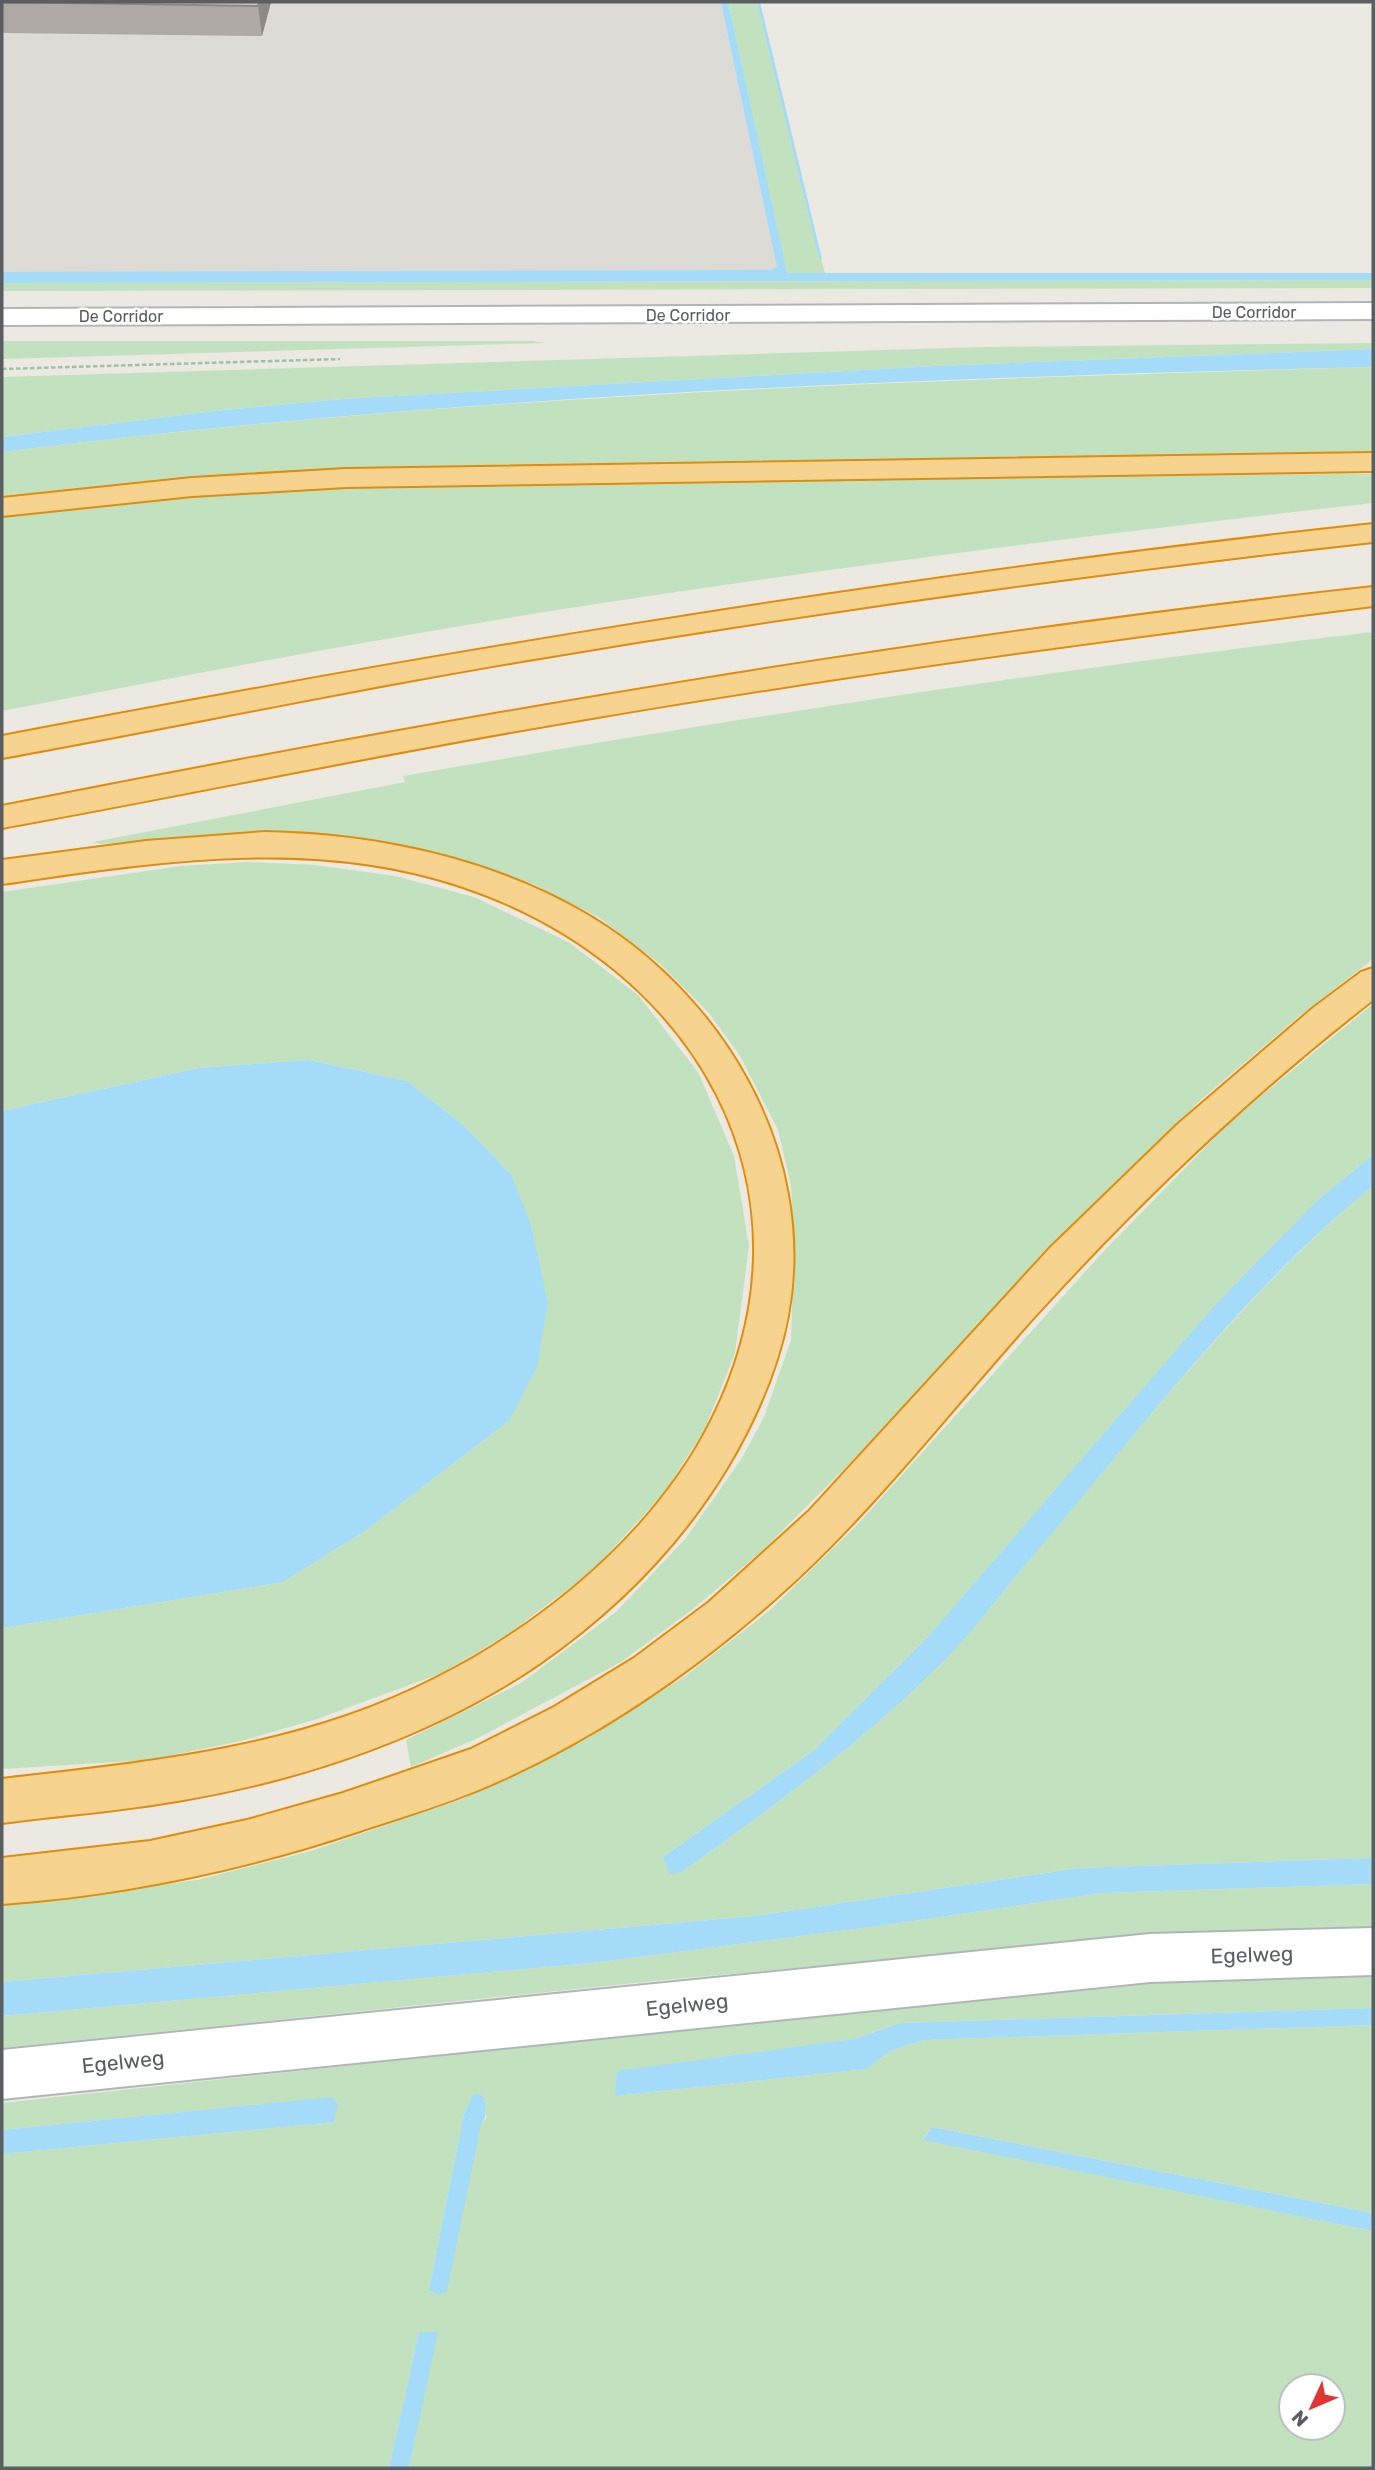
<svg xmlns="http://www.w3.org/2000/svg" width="1375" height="2470" viewBox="0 0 1375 2470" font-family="Rubik,sans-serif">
  <rect width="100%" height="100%" fill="#ece9e2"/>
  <polygon fill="#dddbd6" points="2,2 722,2 783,278 2,279"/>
  <g fill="#c2e2bf" fill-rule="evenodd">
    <polygon points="728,2 757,2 825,274 786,273"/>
    <polygon points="1373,280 1373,288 2,291 2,283"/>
    <polygon points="2,341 533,341 545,343 2,359"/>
    <polygon points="1373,343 1373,349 935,366 342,399 224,410 2,437 2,377 981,347"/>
    <path d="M1373,367V453L356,469L215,476L2,496V452C457,395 915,380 1373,367Z"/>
    <path d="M1373,474V503C1098,534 824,568 551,611C367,641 184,675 2,711V515L126,500L256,488L944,475Z"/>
    <path d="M1373,632V959L1297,1018L1204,1097L1079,1218L877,1436L762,1551L693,1609L621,1662L478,1738L411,1767L406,1740L521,1683L616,1612L686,1538L742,1458L764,1417L791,1340L794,1241L791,1186L778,1130L740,1056L708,1012L660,964L600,918L533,884L439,855L333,838L221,835L100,844L93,842L405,782L403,776C725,720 1048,670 1373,632Z"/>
    <polygon points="247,862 315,865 395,876 474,897 570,943 638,995 698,1072 734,1156 749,1246 735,1353 705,1428 665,1492 591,1572 508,1634 442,1673 317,1719 241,1741 148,1760 2,1769 2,1628 283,1582 365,1531 509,1421 511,1174 463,1125 407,1081 309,1060 199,1068 2,1111 2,892 181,866"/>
    <path d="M1373,1004V1155L1319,1199L927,1638L813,1751L663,1857L682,1872C771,1808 860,1744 938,1667C971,1634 1000,1595 1030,1559C1137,1433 1246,1290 1373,1186V1858L1080,1868L755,1916L2,1982V1905L197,1880L311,1851L462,1799L580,1743L684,1677L769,1611L856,1526L1102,1253L1234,1118Z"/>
    <polygon points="1373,1884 1373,1930 1119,1939 674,1979 2,2048 2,2016 592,1963 886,1925 1103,1893"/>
    <path d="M1373,1973V2008L900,2023L855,2039L615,2096L867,2069L890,2051L924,2040L1373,2025V2213L932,2127L923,2139L1373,2231V2468H409L437,2332H419L389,2468H2V2154L333,2122L332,2098L2,2130V2103L945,2001L1176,1980ZM472,2096L485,2101L486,2118L481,2125L429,2290L464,2114ZM1291,2386H1333V2428H1291Z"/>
  </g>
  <g fill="#a4dbf9">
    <polygon points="721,2 728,2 787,273 1373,273 1373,280 2,283 2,272 771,270 777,267"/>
    <polygon points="757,2 760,2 822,259 819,258"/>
    <path d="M1373,349V367C915,378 456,395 2,452V437L224,410L342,399L935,366Z"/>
    <polygon points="309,1060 407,1081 463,1125 511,1174 531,1225 548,1303 537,1367 509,1421 365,1531 283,1582 2,1628 2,1111 199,1068"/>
    <path d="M1373,1155V1186C1241,1293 1137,1434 1027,1563C998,1597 970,1636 938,1667C860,1744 771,1808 682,1872L670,1874L663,1857L813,1751L927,1638L1217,1303L1319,1199Z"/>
    <polygon points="1373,1858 1373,1884 1103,1893 886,1925 592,1963 2,2016 2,1982 755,1916 1080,1868"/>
    <polygon points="1373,2008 1373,2025 924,2040 890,2051 867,2069 615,2096 617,2071 855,2039 900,2023"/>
    <path d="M476,2094L483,2096C487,2106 487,2117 481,2125L447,2291L439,2295L429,2290L464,2114L472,2096Z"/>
    <polygon points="333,2097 338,2105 334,2122 2,2154 2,2130"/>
    <polygon points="932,2127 1373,2213 1373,2231 923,2140"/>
    <polygon points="419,2332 438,2332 409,2468 389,2468"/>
  </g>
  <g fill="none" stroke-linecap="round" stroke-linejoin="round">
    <defs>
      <g id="minor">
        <polygon points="1373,303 1373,319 2,325 2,309"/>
        <polygon points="1373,1928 1373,1975 1150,1982 2,2099 2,2050 1150,1934"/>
      </g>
      <g id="highway">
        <polygon points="1373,453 1373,471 346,487 192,496 2,516 2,498 192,478 346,469"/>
        <path d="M1373,524V542C1086,574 801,614 516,662C344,691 173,727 2,758V736C457,649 913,574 1373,524Z"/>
        <path d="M1373,587V606C1112,639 851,674 592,718C394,751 199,792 2,828V806C456,716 913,638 1373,587Z"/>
        <path d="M265,832C373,834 486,857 581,911C721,991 818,1151 788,1316C778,1369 755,1421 727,1468C680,1546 614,1612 539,1664C435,1735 307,1779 183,1800C123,1811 62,1815 2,1823V1779C150,1762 299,1748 434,1679C545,1623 656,1532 712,1419C827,1188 694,965 463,887C312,836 155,862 2,884V860L146,841Z"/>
        <path d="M1373,968V1000C1252,1094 1141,1200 1038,1313C950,1410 871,1515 773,1601C688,1676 592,1741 488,1786C446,1804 403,1817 360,1831C244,1870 124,1895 2,1904V1858L150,1841L247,1820L343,1793L471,1749L554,1707L634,1658L709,1602L809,1511L1050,1248L1178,1124L1313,1008L1361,972Z"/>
      </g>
    </defs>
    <use href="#minor" stroke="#b2b5b8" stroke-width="4"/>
    <use href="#highway" stroke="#df8d0e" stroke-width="4"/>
    <polyline stroke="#99c3a2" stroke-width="2.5" stroke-dasharray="4.5 2.5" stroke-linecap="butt" points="2,369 340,359"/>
    <use href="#minor" fill="#fff" fill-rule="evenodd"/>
    <use href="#highway" fill="#f6d38f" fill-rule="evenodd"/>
  </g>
  <polygon fill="#aea9a5" points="2,2 271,2 262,36 2,33"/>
  <polygon fill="#8d8a86" points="259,2 271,2 262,36 258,6"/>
  <polygon fill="#cac5c0" stroke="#8d8a86" stroke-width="2" points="2,2 259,2 258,6"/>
  <g text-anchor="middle" stroke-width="5" stroke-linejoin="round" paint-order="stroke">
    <g font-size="16" fill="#5a5e61" stroke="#fff">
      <text x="1254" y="318">De Corridor</text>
      <text x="688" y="321">De Corridor</text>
      <text x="121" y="322">De Corridor</text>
    </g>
    <g font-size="21" fill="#5a5e61" stroke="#fff">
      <text transform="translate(1252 1955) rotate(-2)" y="7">Egelweg</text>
      <text transform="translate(687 2005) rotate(-6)" y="7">Egelweg</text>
      <text transform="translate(123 2062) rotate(-6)" y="7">Egelweg</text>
    </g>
  </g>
  <rect width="1375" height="2470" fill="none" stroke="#5a5e61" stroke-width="7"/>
  <g transform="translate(1312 2407) rotate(226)"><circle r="33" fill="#ffffff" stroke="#bdbfc0" stroke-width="2"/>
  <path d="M0-5L12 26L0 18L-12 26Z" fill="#de3637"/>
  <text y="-10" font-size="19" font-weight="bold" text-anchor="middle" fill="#5a5e61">N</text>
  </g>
</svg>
